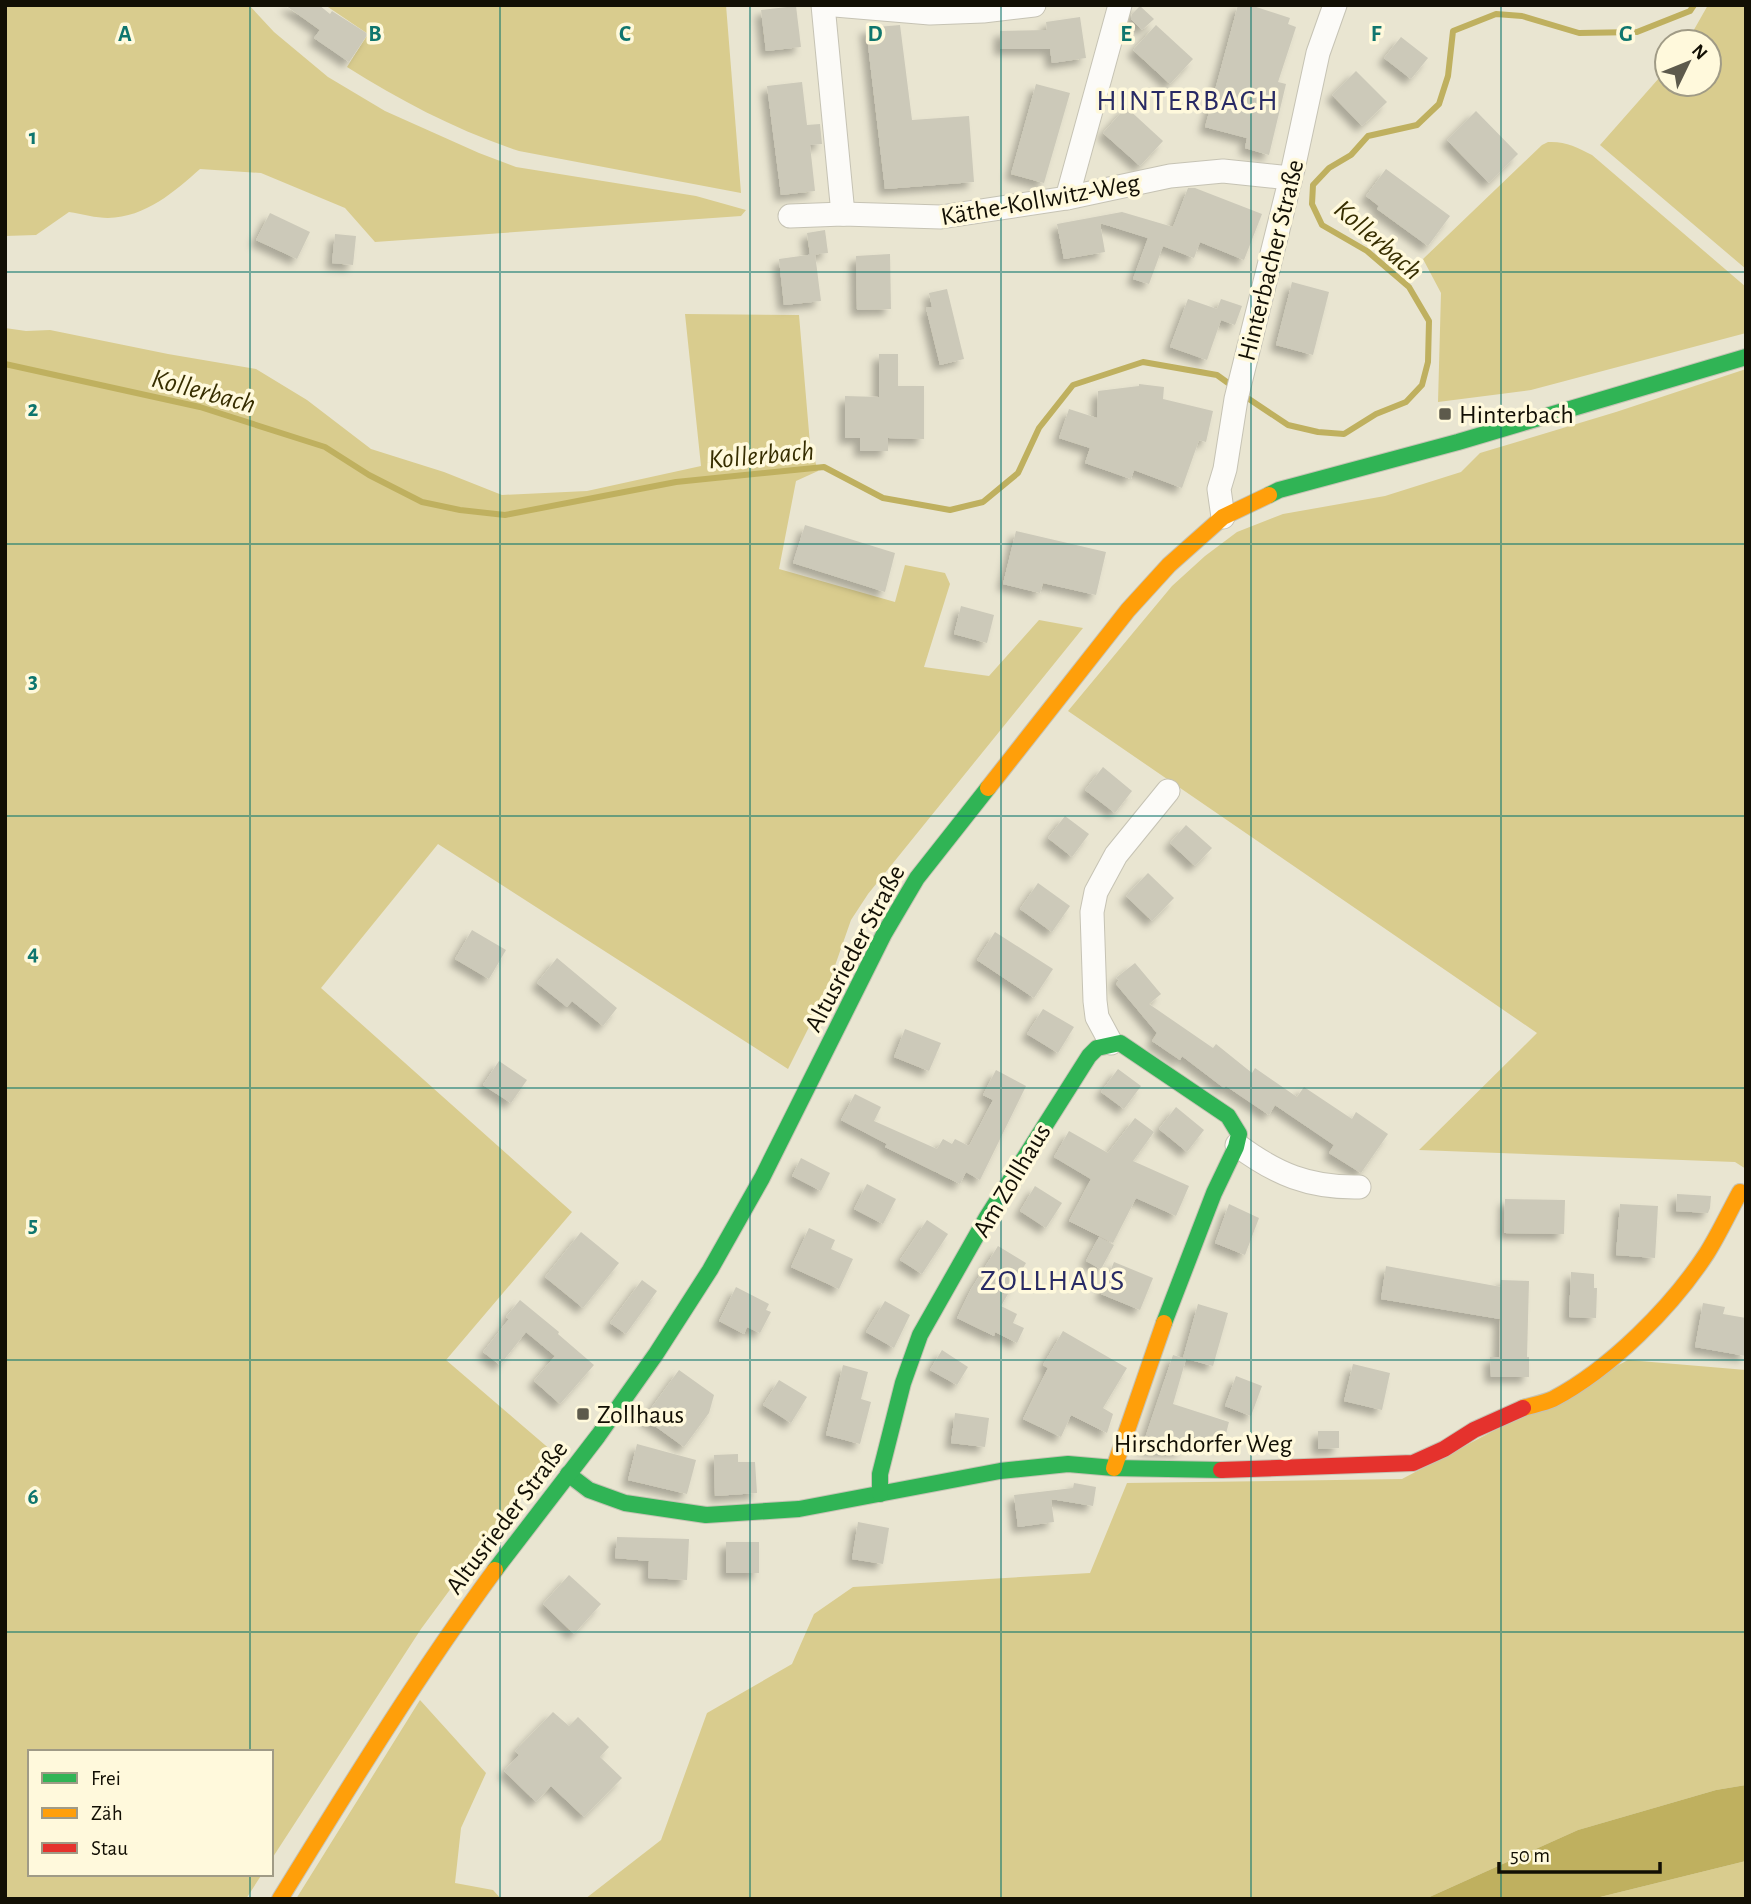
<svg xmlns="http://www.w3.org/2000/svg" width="1751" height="1904" viewBox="0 0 1751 1904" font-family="'Alegreya Sans',sans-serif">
  <defs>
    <filter id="shadow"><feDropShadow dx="-6" dy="6" stdDeviation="3.5" flood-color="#0004"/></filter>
  </defs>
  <rect width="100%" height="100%" fill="#e9e5d1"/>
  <g fill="#d9cc8e">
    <path d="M5,5H249L274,32L328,77L385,111L479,153L516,167L696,196L746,210L741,216L375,242L345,208L261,173L200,169C174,192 146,217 108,218C96,218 82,214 69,212L36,235L5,236Z"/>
    <path d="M325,5H726L741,193L519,151C458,131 401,101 347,67L368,34Z"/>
    <polygon points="1708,5 1746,5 1746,269 1600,145 1667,69 1667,84 1709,84 1709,42 1687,42"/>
    <path d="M1548,142C1565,141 1577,147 1592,155L1746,287V333L1531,390L1438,402L1441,293L1423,259L1542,145Z"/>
    <polygon points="685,314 799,315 810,444 818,471 796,481 779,569 895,602 905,565 945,573 950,584 924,667 989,676 1039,620 1083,628 868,894 851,920 824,997 788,1069 438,844 321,988 572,1212 446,1360 552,1451 421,1629 271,1860 271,1752 30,1752 30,1874 262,1874 246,1899 5,1899 5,328 26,331 50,330 168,354 256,369 307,400 371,449 444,472 502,495 587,491 701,466"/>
    <polygon points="1746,369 1746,1169 1735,1162 1419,1150 1537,1033 1068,711 1172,586 1205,556 1237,532 1283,514 1385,496 1461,472 1480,453 1616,412"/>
    <polygon points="1628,1360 1746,1370 1746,1785 1716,1790 1578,1830 1425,1899 585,1899 661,1840 707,1713 792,1664 814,1614 853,1587 1090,1573 1127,1483 1402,1479"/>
    <polygon points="420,1700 486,1773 461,1828 455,1883 493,1890 501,1899 296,1899"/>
    <polygon points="1746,1861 1746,1899 1592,1899"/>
  </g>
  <polygon fill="#bfb05f" points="1746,1785 1746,1861 1592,1899 1425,1899 1578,1830 1716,1790"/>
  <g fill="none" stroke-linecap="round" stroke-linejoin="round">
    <g stroke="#bfb05f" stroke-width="6">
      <polyline points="5,364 200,407 325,447 369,475 422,502 460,510 505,515 676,482 824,467 883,498 950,510 983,502 1018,473 1039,428 1073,385 1143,362 1217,375 1235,388"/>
      <polyline points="1243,395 1288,425 1318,432 1344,434 1376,414 1406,402 1422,385 1428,362 1429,321 1409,287 1367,251 1322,225 1312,204 1313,185 1329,168 1351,155 1368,136 1417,125 1439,104 1448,76 1453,31 1496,14 1522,16 1579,33 1637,32 1690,11 1694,5"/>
    </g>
  </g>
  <g fill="#ccc9b9" filter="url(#shadow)">
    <polygon points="285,5 319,5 330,14 332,11 368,34 349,62 314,38 320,30"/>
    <polygon points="1238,5 1250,5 1290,18 1288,24 1296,27 1278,82 1286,84 1269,155 1245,148 1247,138 1205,127"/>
    <polygon points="796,6 801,47 766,51 761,10"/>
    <polygon points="1140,6 1154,19 1142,30 1131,19 1132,14"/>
    <polygon points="1080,17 1086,58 1052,63 1050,49 1000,49 1000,31 1047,30 1046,22"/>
    <polygon points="900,25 912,120 969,116 974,182 885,189 866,28"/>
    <polygon points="1156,25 1193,59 1170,84 1133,50"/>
    <polygon points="1401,37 1428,58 1411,79 1384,58"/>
    <polygon points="1356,71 1387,102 1362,126 1332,95"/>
    <polygon points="802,82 807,125 820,124 822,144 810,145 815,191 781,195 767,86"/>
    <polygon points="1036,84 1070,93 1044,183 1011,174"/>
    <polygon points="1126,107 1163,141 1140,166 1103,133"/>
    <polygon points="1476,111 1518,154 1489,183 1447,140"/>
    <polygon points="1386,169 1450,216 1428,246 1377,209 1379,206 1366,196"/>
    <polygon points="1188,188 1195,188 1262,214 1244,260 1200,242 1194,258 1163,246 1149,284 1133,279 1148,238 1100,223 1105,252 1064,259 1057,224 1122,212 1173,227"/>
    <polygon points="270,213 310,232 297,259 256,240"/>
    <polygon points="825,230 828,253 810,255 807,233"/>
    <polygon points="335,234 356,236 353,265 332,263"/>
    <polygon points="815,254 821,301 784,305 779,259"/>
    <polygon points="890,254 891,309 857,310 856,256"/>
    <polygon points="1292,282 1329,292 1313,355 1276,345"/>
    <polygon points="947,289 964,359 940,365 926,308 932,307 929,293"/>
    <polygon points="1188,299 1217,309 1221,299 1242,306 1235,325 1221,320 1207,360 1170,347"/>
    <polygon points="879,354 898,354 898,386 924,386 924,439 888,438 888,451 860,451 860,438 845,438 845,396 879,397"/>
    <polygon points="1139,384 1164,387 1163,399 1213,411 1206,442 1199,440 1182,488 1134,470 1131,479 1085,463 1090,448 1059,438 1069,409 1097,418 1098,391 1139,386"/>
    <polygon points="805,525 895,553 885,592 793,563"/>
    <polygon points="1016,531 1106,552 1096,595 1043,583 1040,593 1003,584"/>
    <polygon points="961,606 994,615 987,643 954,634"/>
    <polygon points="1103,767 1132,791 1115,813 1085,790"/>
    <polygon points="1065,816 1089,834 1072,857 1048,838"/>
    <polygon points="1186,825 1212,848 1195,866 1170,843"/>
    <polygon points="1148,873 1174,898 1152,921 1126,896"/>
    <polygon points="1038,883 1070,906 1052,932 1020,909"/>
    <polygon points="472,930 506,950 489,979 455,959"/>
    <polygon points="995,932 1053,969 1034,998 977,960"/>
    <polygon points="557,958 617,1008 603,1026 572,1001 567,1007 537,983"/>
    <polygon points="1135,963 1161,994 1149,1004 1213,1048 1216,1044 1252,1073 1255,1068 1297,1097 1304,1087 1352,1119 1356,1112 1388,1134 1361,1173 1329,1153 1334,1145 1275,1105 1269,1115 1226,1086 1224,1088 1182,1056 1180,1060 1152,1041 1157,1033 1116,984 1119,980 1116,978"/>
    <polygon points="1043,1009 1074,1027 1058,1053 1027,1034"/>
    <polygon points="905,1029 941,1043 929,1071 894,1057"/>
    <polygon points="499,1061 527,1080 511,1103 483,1085"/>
    <polygon points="1118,1069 1141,1086 1124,1109 1101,1092"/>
    <polygon points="996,1070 1026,1086 980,1180 966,1172 960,1184 885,1147 887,1144 841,1120 855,1094 881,1107 874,1121 937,1149 943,1139 952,1144 955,1139 969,1146 993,1100 983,1095"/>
    <polygon points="1176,1107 1204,1130 1187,1152 1159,1129"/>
    <polygon points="1135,1118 1154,1132 1133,1161 1189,1186 1176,1216 1136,1198 1113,1243 1069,1221 1091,1179 1054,1157 1069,1131 1108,1153"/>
    <polygon points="801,1158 830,1173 821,1191 792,1176"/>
    <polygon points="867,1184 896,1199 883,1224 854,1209"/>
    <polygon points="1035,1186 1062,1203 1046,1228 1020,1211"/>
    <polygon points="1677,1194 1711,1196 1710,1208 1708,1213 1676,1211"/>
    <polygon points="1505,1199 1565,1200 1564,1234 1504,1233"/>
    <polygon points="1229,1204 1259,1218 1245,1255 1215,1243"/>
    <polygon points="1620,1204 1658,1206 1655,1258 1616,1255"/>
    <polygon points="927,1220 948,1234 922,1274 900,1260"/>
    <polygon points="809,1228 835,1240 831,1249 853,1259 839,1289 791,1267"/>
    <polygon points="581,1232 619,1263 583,1308 545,1277"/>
    <polygon points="1099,1237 1114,1245 1101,1269 1086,1261"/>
    <polygon points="998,1246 1026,1263 1001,1306 1017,1314 1013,1323 1024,1328 1017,1343 995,1332 994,1336 957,1318 970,1291"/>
    <polygon points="1114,1262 1153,1278 1140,1310 1101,1294"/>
    <polygon points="1386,1266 1501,1287 1501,1280 1529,1281 1527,1357 1529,1357 1529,1377 1491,1377 1490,1357 1499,1357 1500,1319 1381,1299"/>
    <polygon points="1571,1272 1594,1274 1594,1288 1597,1288 1596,1318 1569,1317"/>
    <polygon points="642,1280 657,1291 626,1334 610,1323"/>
    <polygon points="736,1287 769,1304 766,1310 771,1312 760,1333 747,1327 744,1334 719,1321"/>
    <polygon points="520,1300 559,1332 558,1334 594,1365 560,1404 534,1381 555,1356 526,1332 500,1365 483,1352 509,1319 506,1317"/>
    <polygon points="885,1301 910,1315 894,1348 866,1332"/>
    <polygon points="1703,1303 1725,1307 1723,1314 1746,1318 1746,1356 1695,1347"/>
    <polygon points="1198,1304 1228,1313 1213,1366 1183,1358"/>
    <polygon points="1063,1331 1127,1368 1103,1408 1113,1414 1107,1433 1071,1415 1061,1437 1023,1419 1048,1368 1043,1365"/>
    <polygon points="942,1350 968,1367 957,1385 930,1370"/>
    <polygon points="1173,1355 1186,1359 1173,1404 1229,1422 1223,1445 1186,1434 1181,1451 1151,1450 1142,1447"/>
    <polygon points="1353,1364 1390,1373 1382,1410 1344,1401"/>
    <polygon points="843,1365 868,1372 861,1399 871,1402 860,1444 826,1435"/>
    <polygon points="679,1370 714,1395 709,1413 684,1447 644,1418"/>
    <polygon points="1236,1376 1262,1386 1251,1416 1225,1406"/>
    <polygon points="779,1380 807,1397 791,1423 763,1405"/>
    <polygon points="955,1413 989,1418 985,1447 951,1443"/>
    <polygon points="1318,1431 1339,1431 1339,1448 1318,1449"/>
    <polygon points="637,1444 696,1460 687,1494 628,1480"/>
    <polygon points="738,1454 738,1462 755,1462 757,1493 715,1496 714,1455"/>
    <polygon points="1074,1483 1096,1487 1093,1506 1051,1499 1054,1522 1018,1527 1014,1495 1073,1488"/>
    <polygon points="858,1522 889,1528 883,1564 852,1559"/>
    <polygon points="617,1537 689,1539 687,1580 648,1578 649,1561 615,1558"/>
    <rect x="726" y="1542" width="33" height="31"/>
    <polygon points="569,1575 601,1604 574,1634 543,1604"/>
    <polygon points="553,1712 569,1726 578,1717 609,1747 600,1757 622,1778 584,1817 551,1786 536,1802 504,1771 519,1755 515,1751"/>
  </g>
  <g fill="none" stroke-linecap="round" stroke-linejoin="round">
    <defs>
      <g id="street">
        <polyline points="823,5 843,214"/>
        <polyline points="835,5 930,13 983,11 1034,5"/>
        <polyline points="1067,198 1120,5"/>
        <polyline points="790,216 843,214 941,217 1067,198 1170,176 1223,171 1290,178"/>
        <polyline points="1223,517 1219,489 1225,469 1236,399 1293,169 1318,53 1335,5"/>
        <polyline points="1111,1043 1097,1017 1095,1001 1092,912 1096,892 1116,855 1168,791"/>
        <path d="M1237,1145C1276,1174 1309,1188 1359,1187"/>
      </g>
      <g id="fast">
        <polyline points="1269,495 1279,490 1458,442 1746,357"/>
        <polyline points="568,1474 589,1490 625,1503 706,1515 799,1509 1000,1471 1068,1464 1114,1468 1221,1470"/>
        <polyline points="880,1494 880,1474 903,1383 920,1335 987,1217 1089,1056 1097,1048 1120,1043 1228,1116 1239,1134 1236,1147 1214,1193 1164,1323"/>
        <polyline points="495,1570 598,1436 656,1354 710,1270 762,1178 884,934 917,878 988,788"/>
      </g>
      <g id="slow">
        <polyline points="988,788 1128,610 1169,565 1223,517 1269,495"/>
        <path d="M1523,1408C1533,1405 1544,1403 1553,1399C1610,1369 1672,1307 1707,1253C1719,1234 1729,1212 1740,1192"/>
        <polyline points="1114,1468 1164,1323"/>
        <path d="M280,1899C349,1787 417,1676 495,1570"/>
      </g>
      <polyline id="jam" points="1221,1470 1413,1463 1444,1449 1474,1430 1523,1408"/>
    </defs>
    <use href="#street" stroke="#c6c3b4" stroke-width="25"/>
    <use href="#fast" stroke="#c6c3b4" stroke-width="18"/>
    <use href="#slow" stroke="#c6c3b4" stroke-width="18"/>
    <use href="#jam" stroke="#c6c3b4" stroke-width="18"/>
    <use href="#street" stroke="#fcfbf8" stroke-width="23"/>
    <use href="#fast" stroke="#30b455" stroke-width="16"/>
    <use href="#slow" stroke="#ff9f0a" stroke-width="16"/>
    <use href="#jam" stroke="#e5322d" stroke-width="16"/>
  </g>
  <path fill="none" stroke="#0f766e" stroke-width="2" stroke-opacity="0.55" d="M250,5V1752M500,5V1899M750,5V1899M1001,5V1899M1251,5V1899M1501,5V1899M5,272H1746M5,544H1746M5,816H1746M5,1088H1746M5,1360H1746M5,1632H1746M250,1874V1899"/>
  <g fill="#5d5a4c" stroke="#fff9dc" stroke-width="2.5">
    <rect x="1438" y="407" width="14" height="14" rx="3.5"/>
    <rect x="576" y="1407" width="14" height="14" rx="3.5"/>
  </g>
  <g text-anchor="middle" stroke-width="7" stroke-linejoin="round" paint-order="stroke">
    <g font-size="26" fill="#120f04" stroke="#fff9dc">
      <text transform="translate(1040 199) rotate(-10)" y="9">Käthe-Kollwitz-Weg</text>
      <text transform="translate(1270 260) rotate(-76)" y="9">Hinterbacher Straße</text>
      <text transform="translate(854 948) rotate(-62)" y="9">Altusrieder Straße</text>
      <text transform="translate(1011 1180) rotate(-59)" y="9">Am Zollhaus</text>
      <text x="1203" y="1452">Hirschdorfer Weg</text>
      <text transform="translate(506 1517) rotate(-53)" y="9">Altusrieder Straße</text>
    </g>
    <g font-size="26" fill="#120f04" stroke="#fff9dc" text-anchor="start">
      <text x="1459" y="423">Hinterbach</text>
      <text x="597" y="1423">Zollhaus</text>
    </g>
    <g font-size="28" font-style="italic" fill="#372e01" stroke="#fff9dc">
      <text transform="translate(1379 239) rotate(41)" y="10">Kollerbach</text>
      <text transform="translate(204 390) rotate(15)" y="10">Kollerbach</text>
      <text transform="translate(761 454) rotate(-5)" y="10">Kollerbach</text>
    </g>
    <g font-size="30" letter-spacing="2" fill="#292b65" stroke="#fff9dc">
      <text x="1188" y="110">HINTERBACH</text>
      <text x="1053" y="1290">ZOLLHAUS</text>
    </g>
  </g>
  <g font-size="23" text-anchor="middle" font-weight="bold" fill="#0f766e" stroke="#fff9dc" stroke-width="7" stroke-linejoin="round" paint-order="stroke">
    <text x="125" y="41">A</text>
    <text x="375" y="41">B</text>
    <text x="625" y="41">C</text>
    <text x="875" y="41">D</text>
    <text x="1126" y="41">E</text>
    <text x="1376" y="41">F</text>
    <text x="1626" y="41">G</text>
    <text x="33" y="144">1</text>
    <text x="33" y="416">2</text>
    <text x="33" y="688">3</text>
    <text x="33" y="960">4</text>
    <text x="33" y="1232">5</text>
    <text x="33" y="1504">6</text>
  </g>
  <rect width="1751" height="1904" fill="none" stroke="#120f04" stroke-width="14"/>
  <rect x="28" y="1750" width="245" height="126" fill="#fff9dc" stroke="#a09b86" stroke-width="2"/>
  <rect x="42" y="1773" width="35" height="10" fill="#30b455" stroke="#a09b86" stroke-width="2"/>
  <text x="91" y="1785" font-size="21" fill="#120f04">Frei</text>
  <rect x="42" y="1808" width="35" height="10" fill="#ff9f0a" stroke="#a09b86" stroke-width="2"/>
  <text x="91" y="1820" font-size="21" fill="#120f04">Zäh</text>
  <rect x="42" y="1843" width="35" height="10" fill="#e5322d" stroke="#a09b86" stroke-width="2"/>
  <text x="91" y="1855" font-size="21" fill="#120f04">Stau</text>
  <g transform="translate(1688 63) rotate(47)"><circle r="33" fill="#fff9dc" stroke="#a09b86" stroke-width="2"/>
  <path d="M0-5L12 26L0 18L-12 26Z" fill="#5d5a4c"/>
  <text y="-10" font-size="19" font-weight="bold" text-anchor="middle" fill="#120f04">N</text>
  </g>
  <path d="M1499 1862v10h161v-10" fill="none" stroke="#120f04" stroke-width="3.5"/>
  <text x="1510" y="1862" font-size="21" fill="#120f04" stroke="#fff9dc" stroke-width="5" paint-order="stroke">50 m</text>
</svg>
